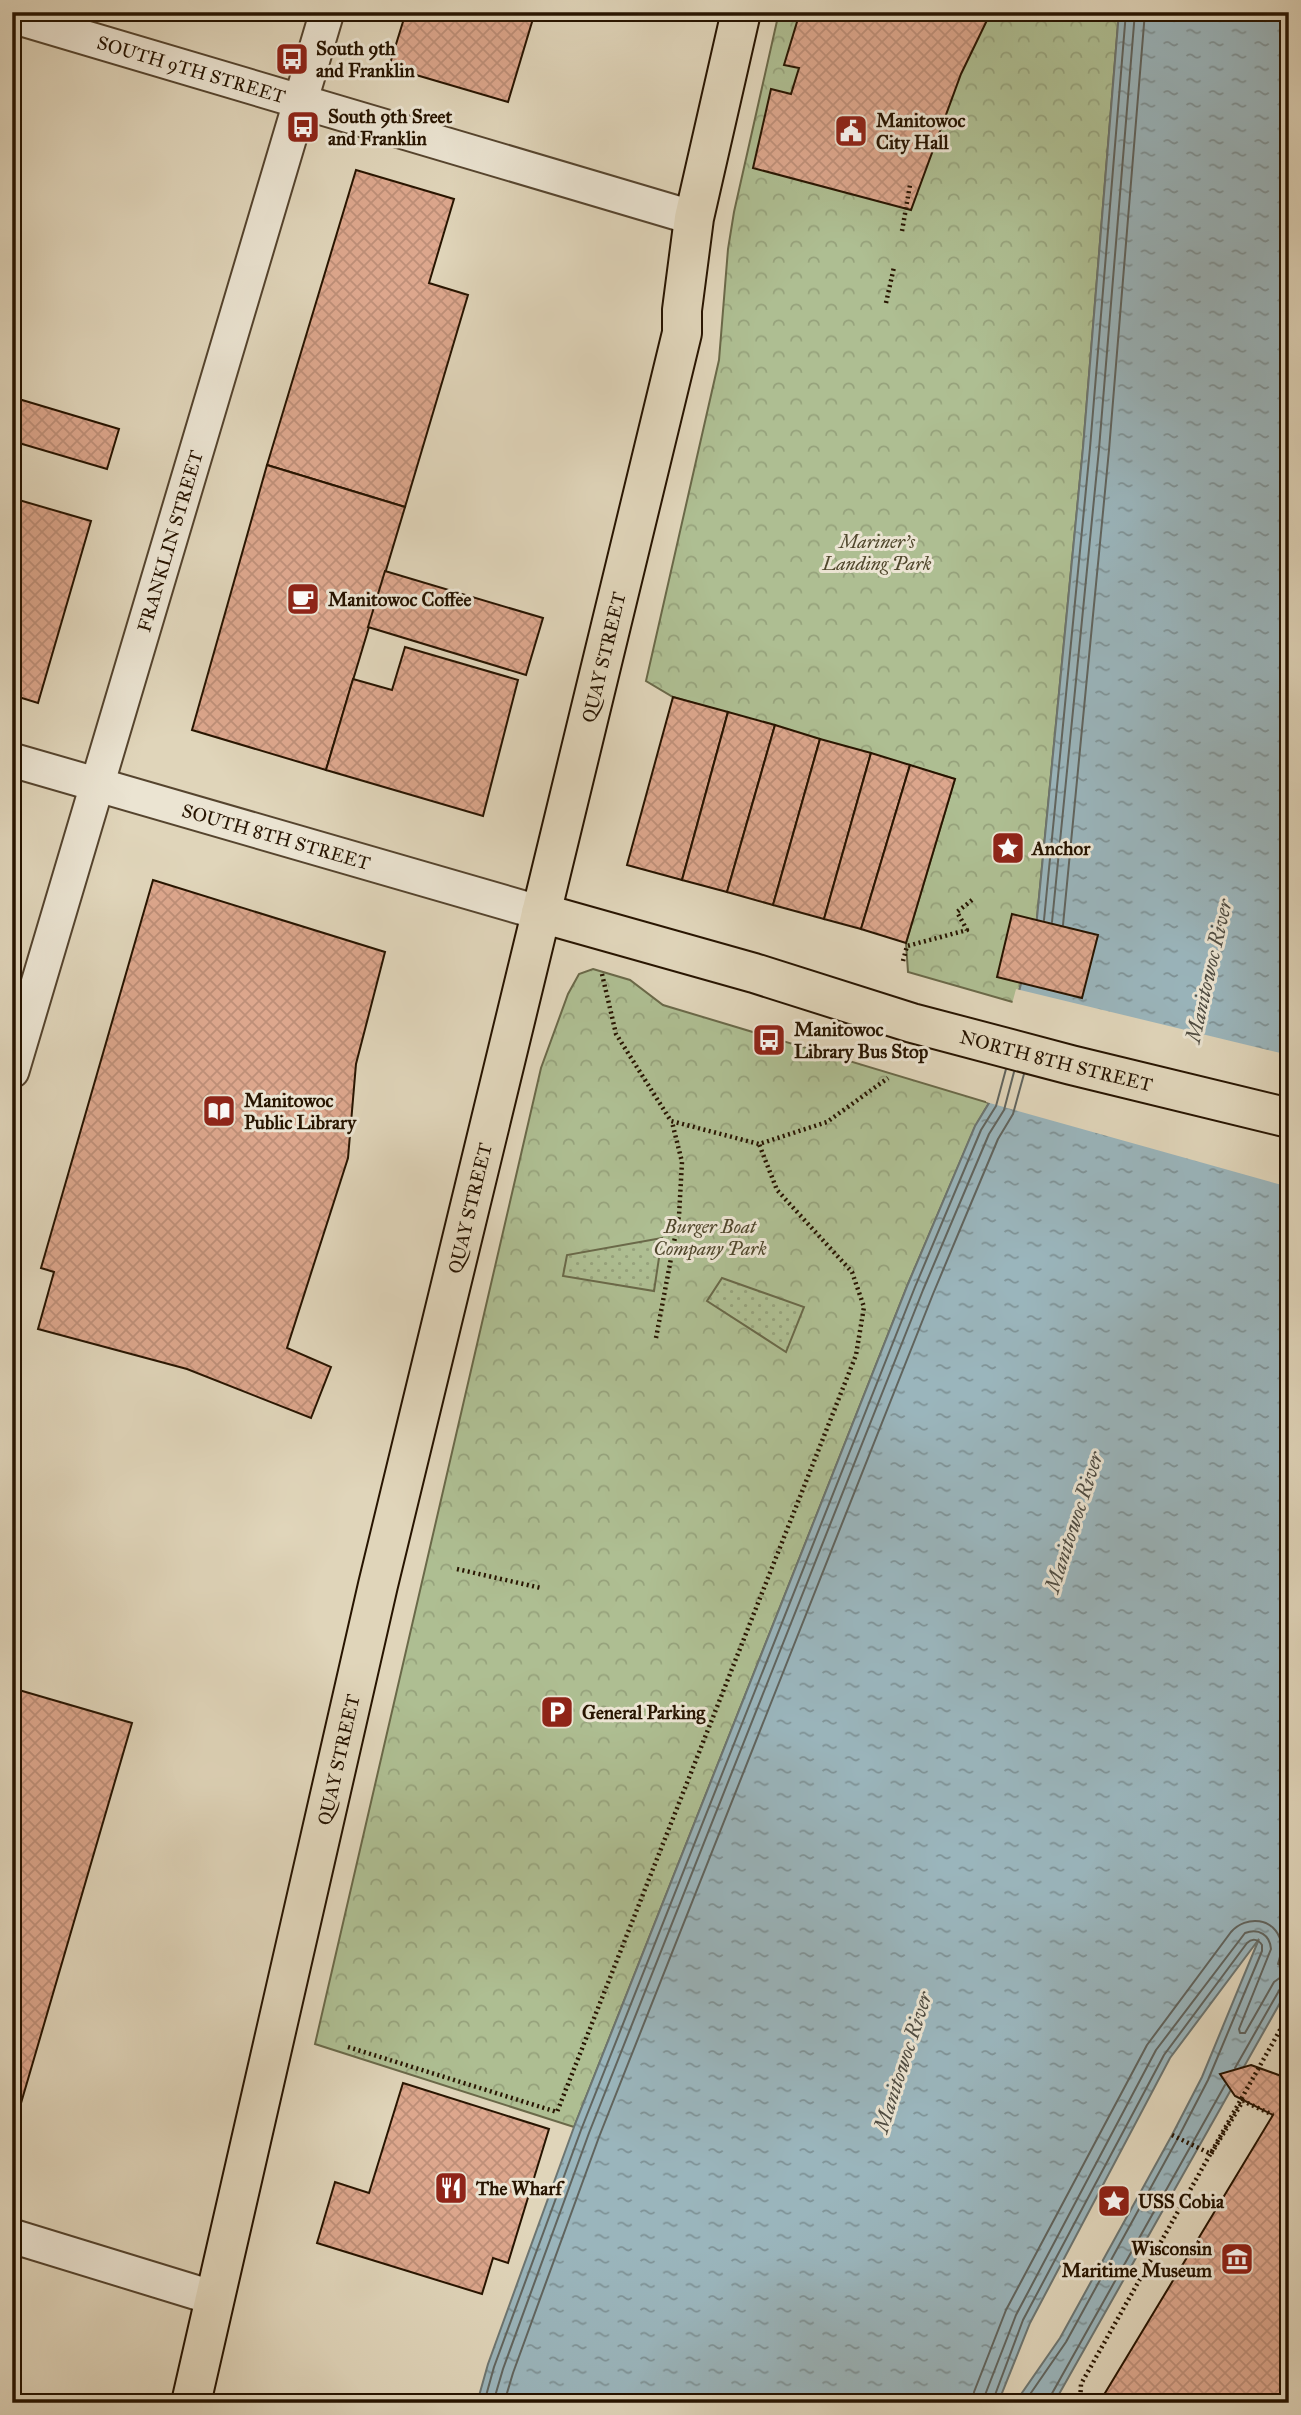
<svg xmlns="http://www.w3.org/2000/svg" width="1301" height="2415" viewBox="0 0 1301 2415" font-family="'IM FELL Great Primer',serif">
  <defs>
    <pattern id="forest-crowns" width="20" height="18" patternUnits="userSpaceOnUse" patternTransform="scale(1.75)"><rect width="20" height="18" fill="#aebe92"/><path d="M2 6a3 3 0 1 1 6 0M12 15a3 3 0 1 1 6 0" fill="none" stroke="#96a27c"/></pattern>
    <pattern id="garden-dots" width="8" height="8" patternUnits="userSpaceOnUse" patternTransform="scale(1.75)"><rect width="8" height="8" fill="#aebe92"/><path d="M2 2h.1M6 6h.1" fill="none" stroke="#96a27c" stroke-width="1.8" stroke-linecap="round"/></pattern>
    <pattern id="water-ripples" width="26" height="14" patternUnits="userSpaceOnUse" patternTransform="scale(1.75)"><rect width="26" height="14" fill="#9ab5bc"/><path d="M2 4q2-2 4 0t4 0M15 11q2-2 4 0t4 0" fill="none" stroke="#7e9296"/></pattern>
    <pattern id="building-cross-hatch" width="8" height="8" patternUnits="userSpaceOnUse" patternTransform="scale(1.75)"><rect width="8" height="8" fill="#dda78d"/><path d="M0 0l8 8M0 8l8-8" fill="none" stroke="#be8f78"/></pattern>
  </defs>
  <rect width="100%" height="100%" fill="#e0d5ba"/>
  <filter id="stains"><feTurbulence type="fractalNoise" baseFrequency=".00286" numOctaves="4"/><feColorMatrix values="0 0 0 0 .2 0 0 0 0 .09 0 0 0 0 .02 0 0 0 .5 -.17"/></filter>
  <radialGradient id="worn" r=".72"><stop offset=".6" stop-color="#630" stop-opacity="0"/><stop offset="1" stop-color="#630" stop-opacity=".3"/></radialGradient>
  <g fill="url(#forest-crowns)" stroke="#6a6949" stroke-width="2">
    <polygon points="779,12 1119,12 1083,448 1036,928 1016,1003 908,972 906,943 955,779 673,697 646,681 719,360 728,249 734,212"/>
    <polygon points="593,969 630,980 663,1005 989,1103 975,1127 908,1284 574,2127 315,2044 541,1068 568,994 579,974"/>
  </g>
  <g fill="url(#garden-dots)" stroke="#6a6949" stroke-width="2">
    <polygon points="662,1238 654,1291 563,1276 567,1255"/>
    <polygon points="722,1278 804,1307 786,1352 707,1301"/>
  </g>
  <polygon fill="url(#water-ripples)" stroke="#6c7571" stroke-width="2" points="1119,12 1289,12 1289,1987 1054,2403 1015,2403 1060,2338 1172,2135 1202,2077 1259,1939 1170,2058 1030,2323 998,2403 477,2403 488,2364 574,2127 908,1284 975,1126 989,1103 1036,928 1083,448"/>
  <polygon fill="#e0d5ba" points="1016,989 1289,1055 1289,1187 986,1102"/>
  <g fill="none" stroke-linecap="round" stroke-linejoin="round">
    <g stroke="#60645e" stroke-width="2">
      <polyline points="1044,920 1090,448 1126,12"/>
      <polyline points="1052,922 1099,449 1135,12"/>
      <polyline points="1063,925 1109,450 1145,12"/>
      <polyline points="1235,2068 1280,1989 1289,1985"/>
      <polyline points="484,2403 494,2367 581,2130 915,1287 981,1130 996,1106 1006,1069"/>
      <polyline points="493,2403 503,2369 589,2133 923,1290 989,1134 1004,1110 1014,1072"/>
      <polyline points="504,2403 513,2373 599,2137 933,1294 998,1139 1013,1114 1024,1074"/>
      <path d="M973,2403L974,2392L1006,2310L1147,2045L1231,1932C1246,1915 1275,1917 1281,1942C1283,1950 1280,1957 1278,1964L1289,1966"/>
      <path d="M984,2403L985,2395L1016,2315L1156,2050L1245,1933C1259,1928 1270,1935 1271,1949L1239,2029L1240,2033H1245L1274,1982L1281,1977L1289,1976"/>
      <path d="M992,2403L1023,2320L1164,2055L1247,1943C1252,1938 1258,1939 1262,1945V1951L1208,2080L1178,2138L1066,2342L1024,2403"/>
      <polyline points="1049,2403 1050,2397 1225,2085"/>
    </g>
  </g>
  <g fill="url(#building-cross-hatch)" stroke="#271400" stroke-width="2">
    <polygon points="406,12 535,12 508,102 389,67"/>
    <polygon points="800,12 991,12 961,74 911,210 753,168 771,89 791,94 799,68 784,65"/>
    <polygon points="356,170 454,199 429,283 468,295 405,507 267,465"/>
    <polygon points="12,397 119,429 107,469 12,441"/>
    <polygon points="267,465 405,507 326,770 192,730"/>
    <polygon points="12,498 91,521 38,703 12,695"/>
    <polygon points="385,571 543,618 526,675 368,627"/>
    <polygon points="405,647 518,680 483,816 326,770 353,679 392,690"/>
    <polygon points="673,697 728,712 682,880 627,865"/>
    <polygon points="728,712 775,725 727,892 682,880"/>
    <polygon points="775,725 820,739 773,905 727,892"/>
    <polygon points="820,739 871,753 824,919 773,905"/>
    <polygon points="871,753 910,765 861,929 824,919"/>
    <polygon points="910,765 955,779 906,943 861,929"/>
    <polygon points="153,880 385,952 356,1064 348,1158 287,1348 331,1367 311,1418 187,1369 38,1329 54,1272 41,1268"/>
    <polygon points="1012,914 1098,935 1082,998 997,977"/>
    <polygon points="12,1688 132,1723 12,2134"/>
    <polygon points="1251,2065 1287,2078 1289,2075 1289,2403 1099,2403 1273,2115 1235,2096 1220,2074"/>
    <polygon points="403,2083 549,2129 508,2263 493,2258 482,2294 317,2243 335,2182 369,2193"/>
  </g>
  <g fill="none" stroke-linecap="round" stroke-linejoin="round">
    <defs>
      <g id="minor">
        <path id="s1" d="M12,16L694,218"/>
        <path id="s2" d="M12,760L541,913"/>
        <path id="s3" d="M12,1071L327,12"/>
        <polyline points="12,2236 214,2298"/>
      </g>
      <g id="primary">
        <path id="s4" d="M541,913L754,973L912,1023L1071,1065L1289,1118"/>
        <path id="s5" d="M191,2403L378,1585L682,333V310L694,218L741,12"/>
      </g>
    </defs>
    <use href="#minor" stroke="#55442e" stroke-width="37"/>
    <use href="#primary" stroke="#271400" stroke-width="42"/>
    <g stroke="#271400" stroke-width="4.5" stroke-dasharray="2 3.5" stroke-linecap="butt">
      <polyline points="902,231 910,185"/>
      <polyline points="886,303 894,267"/>
      <polyline points="903,961 907,946 967,930 957,912 972,900"/>
      <polyline points="602,974 616,1034 671,1121 759,1144 827,1122 888,1078"/>
      <polyline points="656,1338 679,1216 682,1162 672,1122"/>
      <polyline points="457,1569 541,1588"/>
      <polyline points="348,2047 557,2112 856,1355 864,1307 852,1272 777,1190 759,1144"/>
      <polyline points="1080,2403 1081,2384 1289,2014"/>
    </g>
    <use href="#minor" stroke="#ebe4d2" stroke-width="33"/>
    <use href="#primary" stroke="#e0d5ba" stroke-width="38"/>
    <polyline stroke="#271400" stroke-width="4.5" stroke-dasharray="2 3.5" stroke-linecap="butt" points="1172,2135 1211,2154 1243,2101 1273,2115"/>
  </g>
  <defs>
    <symbol id="bus-square" viewBox="-11 -11 22 22"><rect x="-9" y="-9" width="18" height="18" rx="4" fill="#8f2418" stroke="#ebe4d2"/><path d="M-5-6H5V4H4V6H2V4H-2V6H-4V4H-5ZM-3.5-4V0h7V-4ZM-3.5 1.2v1.5H-2V1.2ZM2 1.2v1.5H3.5V1.2Z" fill="#fff"/></symbol>
    <symbol id="civic-square" viewBox="-11 -11 22 22"><rect x="-9" y="-9" width="18" height="18" rx="4" fill="#8f2418" stroke="#ebe4d2"/><path d="M-.6-6.5H3V-4.5H.6V-3L4-1V1h2V6H-6V1h2V-1L-.6-3ZM-1.2 2.5V6h2.4V2.5Z" fill="#fff"/></symbol>
    <symbol id="cafe-square" viewBox="-11 -11 22 22"><rect x="-9" y="-9" width="18" height="18" rx="4" fill="#8f2418" stroke="#ebe4d2"/><path d="M-5.5-4.5H6V0H3Q3 3.5 0 3.5H-2.5Q-5.5 3.5-5.5 0ZM3-3.2v2h1.7v-2ZM-6 4.5H4V6H-6Z" fill="#fff"/></symbol>
    <symbol id="sight-square" viewBox="-11 -11 22 22"><rect x="-9" y="-9" width="18" height="18" rx="4" fill="#8f2418" stroke="#ebe4d2"/><path d="M0-6L1.8-2.2L6-1.7L2.9 1.2L3.7 5.4L0 3.3L-3.7 5.4L-2.9 1.2L-6-1.7L-1.8-2.2Z" fill="#fff"/></symbol>
    <symbol id="library-square" viewBox="-11 -11 22 22"><rect x="-9" y="-9" width="18" height="18" rx="4" fill="#8f2418" stroke="#ebe4d2"/><path d="M-6-4Q-3-5.5-.7-3.5V5Q-3 3-6 4ZM6-4Q3-5.5 .7-3.5V5Q3 3 6 4Z" fill="#fff"/></symbol>
    <symbol id="parking-square" viewBox="-11 -11 22 22"><rect x="-9" y="-9" width="18" height="18" rx="4" fill="#8f2418" stroke="#ebe4d2"/><path d="M-3.5-5.5H1a3.5 3.5 0 0 1 0 7H-1V5.5H-3.5ZM-1-3.4V-.6H.8a1.4 1.4 0 0 0 0-2.8Z" fill="#fff"/></symbol>
    <symbol id="restaurant-square" viewBox="-11 -11 22 22"><rect x="-9" y="-9" width="18" height="18" rx="4" fill="#8f2418" stroke="#ebe4d2"/><path d="M-5-6h1v4h1v-4h1v4h1v-4h1v5L-1.5 .5V6h-2V.5L-5-1ZM5-6V6H3V1.5H1.5Q1.5-4 5-6Z" fill="#fff"/></symbol>
    <symbol id="museum-square" viewBox="-11 -11 22 22"><rect x="-9" y="-9" width="18" height="18" rx="4" fill="#8f2418" stroke="#ebe4d2"/><path d="M0-6L6-3V-2H-6V-3ZM-5-1h2V3h-2ZM-1-1h2V3h-2ZM3-1h2V3H3ZM-6 4H6V6H-6Z" fill="#fff"/></symbol>
  </defs>
  <g fill-rule="evenodd">
    <use href="#bus-square" x="273" y="40" width="38" height="38"/>
    <use href="#bus-square" x="284" y="108" width="38" height="38"/>
    <use href="#civic-square" x="832" y="112" width="38" height="38"/>
    <use href="#cafe-square" x="284" y="580" width="38" height="38"/>
    <use href="#sight-square" x="989" y="829" width="38" height="38"/>
    <use href="#bus-square" x="750" y="1021" width="38" height="38"/>
    <use href="#library-square" x="200" y="1092" width="38" height="38"/>
    <use href="#parking-square" x="538" y="1693" width="38" height="38"/>
    <use href="#restaurant-square" x="432" y="2169" width="38" height="38"/>
    <use href="#sight-square" x="1095" y="2182" width="38" height="38"/>
    <use href="#museum-square" x="1218" y="2240" width="38" height="38"/>
  </g>
  <g text-anchor="middle" stroke-width="6" stroke-linejoin="round" paint-order="stroke">
    <g font-size="19" font-weight="bold" fill="#271400" stroke="#ebe4d2" text-anchor="start">
      <text x="316" y="55">South 9th<tspan x="316" dy="22">and Franklin</tspan></text>
      <text x="328" y="123">South 9th Sreet<tspan x="328" dy="22">and Franklin</tspan></text>
      <text x="876" y="127">Manitowoc<tspan x="876" dy="22">City Hall</tspan></text>
      <text x="328" y="606">Manitowoc Coffee</text>
      <text x="1032" y="855">Anchor</text>
      <text x="794" y="1036">Manitowoc<tspan x="794" dy="22">Library Bus Stop</tspan></text>
      <text x="244" y="1107">Manitowoc<tspan x="244" dy="22">Public Library</tspan></text>
      <text x="582" y="1719">General Parking</text>
      <text x="476" y="2195">The Wharf</text>
      <text x="1138" y="2208">USS Cobia</text>
      <text x="1212" y="2255" text-anchor="end">Wisconsin<tspan x="1212" dy="22">Maritime Museum</tspan></text>
    </g>
    <g font-size="19" fill="#271400" stroke="#ebe4d2">
      <text dy="7" stroke="none"><textPath href="#s1" startOffset="187">SOUTH 9TH STREET</textPath></text>
      <text dy="7" stroke="none"><textPath href="#s3" startOffset="553">FRANKLIN STREET</textPath></text>
      <text dy="7" stroke="none"><textPath href="#s5" startOffset="1794">QUAY STREET</textPath></text>
      <text dy="7" stroke="none"><textPath href="#s2" startOffset="275">SOUTH 8TH STREET</textPath></text>
      <text dy="7" stroke="none"><textPath href="#s4" startOffset="536">NORTH 8TH STREET</textPath></text>
      <text dy="7" stroke="none"><textPath href="#s5" startOffset="1227">QUAY STREET</textPath></text>
      <text dy="7" stroke="none"><textPath href="#s5" startOffset="660">QUAY STREET</textPath></text>
    </g>
    <g font-size="19" font-style="italic" fill="#50472c" stroke="#ebe4d2">
      <text x="877" y="548">Mariner's<tspan x="877" dy="22">Landing Park</tspan></text>
      <text x="710" y="1233">Burger Boat<tspan x="710" dy="22">Company Park</tspan></text>
    </g>
    <g font-size="21" font-style="italic" fill="#4f4c42" stroke="#ebe4d2">
      <text transform="translate(1209 971) rotate(-77)" y="7">Manitowoc River</text>
      <text transform="translate(1074 1522) rotate(-72)" y="7">Manitowoc River</text>
      <text transform="translate(903 2062) rotate(-72)" y="7">Manitowoc River</text>
    </g>
  </g>
  <rect width="1301" height="2415" fill="none" stroke="#e0d5ba" stroke-width="42"/>
  <rect x="14" y="14" width="1273" height="2387" fill="none" stroke="#271400" stroke-width="3.5"/>
  <rect x="21" y="21" width="1259" height="2373" fill="none" stroke="#271400" stroke-width="2"/>
  <rect width="100%" height="100%" filter="url(#stains)"/>
  <rect width="100%" height="100%" fill="url(#worn)"/>
</svg>
